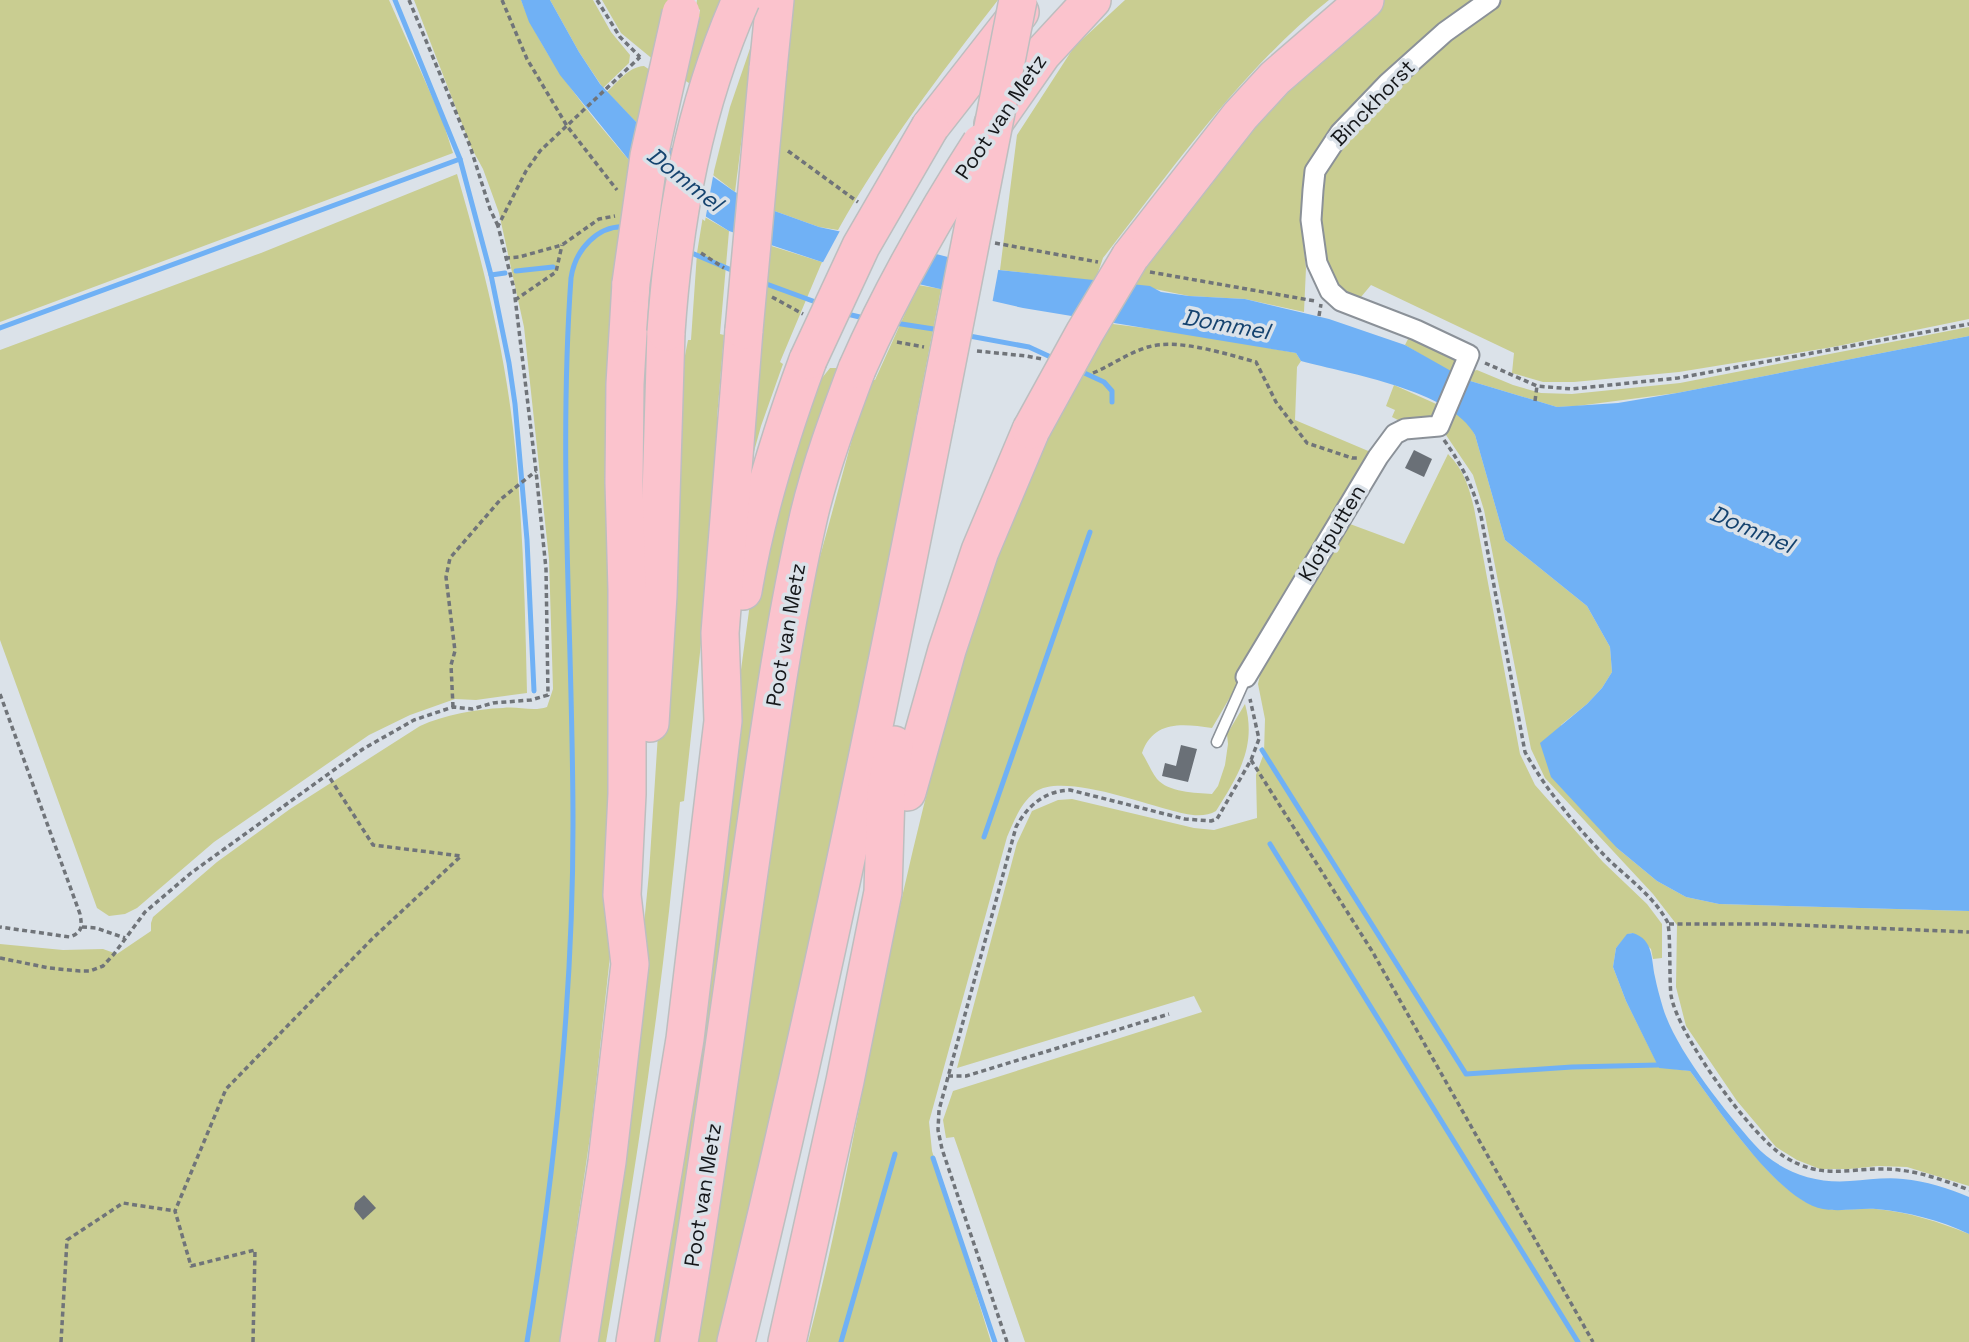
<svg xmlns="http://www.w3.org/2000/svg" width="1969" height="1342" viewBox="0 0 1969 1342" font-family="'Space Grotesk',sans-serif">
  <rect width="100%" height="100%" fill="#dbe2e9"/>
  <g fill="#c9cd91">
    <polygon points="0,0 389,0 442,119 453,153 0,322"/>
    <path d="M414,0H521C544,60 588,112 629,160L615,282L616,808L610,956L591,1130L560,1342H0V944L63,950L103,949L117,954L151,931V923L153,917L217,862L290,809L420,726C444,715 476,709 503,708C518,706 533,712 547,707L553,689L549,559L524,327L499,213L483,169L471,147Z"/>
    <polygon points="550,0 593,0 611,32 630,55 629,63 603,88 579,52"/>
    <polygon points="602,0 675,0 655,61 621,33"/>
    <polygon points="697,0 727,0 694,86 684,80 700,10 696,7"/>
    <path d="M785,0H998C940,74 884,148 838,230L819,227L769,209Z"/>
    <path d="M1125,0H1329C1241,70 1172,170 1103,258L1095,281L1000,270L1017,135L1074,47Z"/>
    <polygon points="1383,0 1479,0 1382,79 1331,128 1307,167 1301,222 1306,268 1304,312 1245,299 1189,296 1130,284 1215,167 1325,46"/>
    <polygon points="1502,0 1969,0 1969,319 1833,347 1679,372 1574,382 1543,382 1512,373 1514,353 1371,285 1361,297 1350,298 1335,285 1323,262 1318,194 1332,150 1347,132 1393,93 1449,37"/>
    <polygon points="755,34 735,192 713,175 730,107"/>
    <path d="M644,66L653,72L641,127L607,92C618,82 628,67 644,66Z"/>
    <path d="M457,174C481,257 503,342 513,428C523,516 525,604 527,693L476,700L455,699L410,715L369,735L214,842L137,908L125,914L109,916L97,908L0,640V350L261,253Z"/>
    <path d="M703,216L729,231L720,334L724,335L717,418L720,421L706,597L684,801L680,802C664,983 637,1163 606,1342H589L634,1028L649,873L667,595L673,417L688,340H691L697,253Z"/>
    <polygon points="765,244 822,262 780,362 783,364 761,426 737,514"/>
    <polygon points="918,285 941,289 916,418 923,420 724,1342 695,1342 806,608 851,443 871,380 875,380"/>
    <path d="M1105,323L1199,335L1296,353L1301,361L1297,367L1295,420L1373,453L1212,728C1182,724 1154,720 1142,753C1147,761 1151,771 1157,779C1168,792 1195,793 1212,794L1218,786L1225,765L1228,744L1227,734L1245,704C1257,746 1238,776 1216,811C1203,819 1184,814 1170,810C1139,802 1061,773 1035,792C1020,804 1014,821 1007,837L929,1122L932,1151L991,1342H808C843,1209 864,1073 893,938C930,768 975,596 1046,437C1063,398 1086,360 1105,323Z"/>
    <polygon points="1969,327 1969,336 1677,393 1577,406 1557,407 1467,380 1473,371 1477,370 1513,385 1541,393 1572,394 1680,383"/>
    <polygon points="1411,333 1459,361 1455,375 1405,345"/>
    <polygon points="830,368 838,368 818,434 663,1342 650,1342 751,596 802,403"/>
    <polygon points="1394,385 1443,407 1437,417 1400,421 1392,417 1395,410 1386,406"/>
    <polygon points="1455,412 1469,424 1475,435 1505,540 1587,606 1610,647 1612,672 1602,688 1587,704 1561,725 1617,848 1657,881 1686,897 1719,904 1969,911 1969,1186 1907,1167 1878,1166 1849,1169 1820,1169 1797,1160 1776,1147 1737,1101 1686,1026 1676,987 1677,925 1653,894 1545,778 1531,749 1484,510 1473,475 1446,435 1445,428"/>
    <path d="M1448,454C1464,470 1469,487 1474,508L1520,754L1535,785L1603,862L1647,904L1662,924V958L1653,959L1651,949L1633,933L1628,934L1616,948L1613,967L1626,1001L1659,1067L1690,1071C1717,1107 1778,1200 1822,1208C1840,1212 1859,1208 1876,1209C1909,1212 1939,1222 1969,1234V1342H1025L954,1137L946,1138L943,1120L953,1091L1202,1012L1194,996L957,1068L1017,843L1032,811L1058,800L1072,799L1194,828L1214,830L1257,818L1256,775L1264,753L1265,719L1258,684L1261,670L1350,524L1404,544Z"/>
  </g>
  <g fill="#70b1f5">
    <path d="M521,0H550L579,52L600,84L640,126L735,192L769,209L819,227L885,241L999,270L1150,286L1161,292L1189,296L1245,299L1329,319L1405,345L1467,380L1557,407L1618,403L1677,393L1969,336V911L1719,904L1686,897L1657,881L1617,848L1551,777L1540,743L1587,704L1602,688L1612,672L1610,647L1587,606L1505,540L1475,435C1451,390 1349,374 1301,361L1296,353L1023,308L822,262L729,231L673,196L629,160L560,75L529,22Z"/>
    <path d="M1633,933C1654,940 1651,959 1655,977C1657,987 1660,998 1663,1008C1676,1050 1725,1111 1754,1144C1778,1171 1814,1184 1850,1181C1868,1180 1885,1177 1903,1179C1926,1181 1948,1188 1969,1197V1234C1940,1220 1908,1212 1876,1209C1859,1208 1840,1212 1823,1209C1778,1201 1717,1107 1690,1071L1659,1068L1626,1001L1613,967L1616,948L1627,934Z"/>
  </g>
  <g fill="#dbe2e9">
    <polygon points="678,148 714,171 705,221 668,196"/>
    <polygon points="842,227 886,237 937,252 917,289 821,266"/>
    <polygon points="952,255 999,266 992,304 944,294"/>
  </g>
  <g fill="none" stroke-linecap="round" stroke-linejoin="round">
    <g stroke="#70b1f5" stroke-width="5">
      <polyline points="395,0 460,159 491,275 509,363 515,404 527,540 534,691"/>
      <polyline points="687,251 736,272"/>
      <polyline points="516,271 553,267"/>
      <polyline points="491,275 505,273"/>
      <polyline points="761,282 821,304"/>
      <polyline points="843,313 868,319"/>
      <polyline points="895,323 940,330"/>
      <polyline points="0,328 460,159"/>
      <polyline points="964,335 1029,347 1055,359"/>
      <polyline points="1080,371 1104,382 1112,391 1112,402"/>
      <polyline points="1262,750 1466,1074 1572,1067 1658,1065"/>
      <polyline points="984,837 1090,532"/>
      <polyline points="1270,844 1578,1342"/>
      <polyline points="933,1158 995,1342"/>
      <path d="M527,1342C555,1171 573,998 573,824C573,642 558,459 571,278C575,250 598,224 627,227"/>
      <polyline points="841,1342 895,1154"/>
    </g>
  </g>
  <g fill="#6a7077">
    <polygon points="1414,450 1432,459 1424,477 1405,468"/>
    <polygon points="1181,745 1197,749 1188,782 1162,776 1165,763 1176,766"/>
    <polygon points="364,1195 376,1208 363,1220 354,1209 355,1203"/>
  </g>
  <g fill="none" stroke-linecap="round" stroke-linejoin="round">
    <defs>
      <polyline id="lane" points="1217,742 1246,677"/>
      <polyline id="street" points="1246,677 1378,457 1395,434 1405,429 1439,426 1469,355 1416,330 1341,301 1330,291 1317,263 1311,220 1313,190 1315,171 1340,133 1388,83 1445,32 1490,0"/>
      <g id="highway">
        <polyline points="768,69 775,0"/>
        <polyline points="993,124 1042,54 1092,0"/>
        <polyline points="930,127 1020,12"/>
        <polyline points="1130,257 1240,116 1275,78 1365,0"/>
        <path d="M743,591C756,512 780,436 808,360"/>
        <polyline points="650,723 658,595 666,332"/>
        <polyline points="907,792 947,650 980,551 1031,430"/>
        <polyline points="579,1342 607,1162 630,964 622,895 627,794 627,590 624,482 625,384 631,283"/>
        <polyline points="635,1342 685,1039 723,721 720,633 744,330"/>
        <path d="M679,1342C707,1176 729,1010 753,844C769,734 784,624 809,515C821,465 839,417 857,369"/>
        <path d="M736,1342C811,1036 875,727 936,418"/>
        <polyline points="787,1342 845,1081 883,892 886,793 894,745"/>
      </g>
    </defs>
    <use href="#lane" stroke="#8b9198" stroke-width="13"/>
    <use href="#street" stroke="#8b9198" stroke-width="23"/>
    <use href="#highway" stroke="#bdbebf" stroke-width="40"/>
    <g stroke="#707479" stroke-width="3.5" stroke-dasharray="5 3.5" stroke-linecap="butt">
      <polyline points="409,0 470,146 490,209 498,226"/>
      <polyline points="502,0 527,59 567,126 617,190"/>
      <polyline points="597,0 620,37 640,57"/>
      <polyline points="788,151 858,202"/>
      <polyline points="995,243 1098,262"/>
      <polyline points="701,253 724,268"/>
      <polyline points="505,258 519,257 562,245 599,219 615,216"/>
      <polyline points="1150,272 1315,301"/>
      <polyline points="772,297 803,314"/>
      <polyline points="515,300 556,272 562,245"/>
      <polyline points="1319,316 1321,304"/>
      <polyline points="897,342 924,347"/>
      <polyline points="977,351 1026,356 1042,359"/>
      <polyline points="1485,363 1537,386 1572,389 1678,378 1969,324"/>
      <path d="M1093,373C1112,365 1128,353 1148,347C1178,338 1226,354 1256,362L1276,402L1307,443L1352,458H1358"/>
      <polyline points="1535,401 1537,386"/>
      <path d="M1444,440C1462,465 1473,487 1481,516L1525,752C1546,790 1578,829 1609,860C1629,879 1653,896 1667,921C1671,928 1669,980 1671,995C1677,1034 1751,1136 1785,1157C1821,1179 1844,1169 1882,1169C1913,1169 1941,1179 1969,1190"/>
      <path d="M0,694L80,914C82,926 83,932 70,937L0,927"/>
      <polyline points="453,707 451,665 455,651 446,577 450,558 501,499 536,471"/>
      <polyline points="1251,760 1372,951 1593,1342"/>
      <polyline points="1669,924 1771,924 1969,932"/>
      <polyline points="82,927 96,928 125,938"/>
      <polyline points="0,958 49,968 80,971 90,971 103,966 114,954 145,912 191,873 363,749 414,720 453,707 472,709 493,703 531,700 548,695 546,569 536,471 514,289 498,226 526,171 540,151 640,57"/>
      <polyline points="948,1076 966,1076 1169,1014"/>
      <polyline points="61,1342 67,1240 123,1203 175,1211"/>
      <polyline points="253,1342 255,1250 191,1266 175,1211 226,1089 372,939 461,856 373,845 328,775"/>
      <path d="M1007,1342L942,1149L938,1130L939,1110L1016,827C1028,805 1045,791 1070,790L1185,819L1211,821L1217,819L1251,760L1259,739L1250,699"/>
    </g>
    <use href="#lane" stroke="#fff" stroke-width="10"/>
    <use href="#street" stroke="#fff" stroke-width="19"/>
    <use href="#highway" stroke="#fbc3cd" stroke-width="37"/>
    <defs>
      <g id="highway-bridge">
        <polyline points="631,283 649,156 681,13"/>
        <polyline points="744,330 768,69"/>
        <path d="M666,332C674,217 694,106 741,0"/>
        <polyline points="808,360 861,246 930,127"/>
        <path d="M857,369C892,289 934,216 981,143"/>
        <polyline points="936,418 1018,0"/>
        <polyline points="1031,430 1085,332 1130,257"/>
      </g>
    </defs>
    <use href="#highway-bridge" stroke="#bdbebf" stroke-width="40" stroke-linecap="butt"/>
    <use href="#highway-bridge" stroke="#fbc3cd" stroke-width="37"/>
  </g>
  <g text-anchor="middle" stroke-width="7" stroke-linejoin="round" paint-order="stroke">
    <g font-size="21" fill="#15171a" stroke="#dbe2e9">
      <text transform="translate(1373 103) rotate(-46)" y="7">Binckhorst</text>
      <text transform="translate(1001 117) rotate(-56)" y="7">Poot van Metz</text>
      <text transform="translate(1332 533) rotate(-59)" y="7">Klotputten</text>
      <text transform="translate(786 635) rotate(-80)" y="7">Poot van Metz</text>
      <text transform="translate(703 1195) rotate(-81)" y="7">Poot van Metz</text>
    </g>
    <g font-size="23" font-style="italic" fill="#15436f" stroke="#dbe2e9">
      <text transform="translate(685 179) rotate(38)" y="8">Dommel</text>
      <text transform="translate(1226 324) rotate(10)" y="8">Dommel</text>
      <text transform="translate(1752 529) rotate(23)" y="8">Dommel</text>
    </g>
  </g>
</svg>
